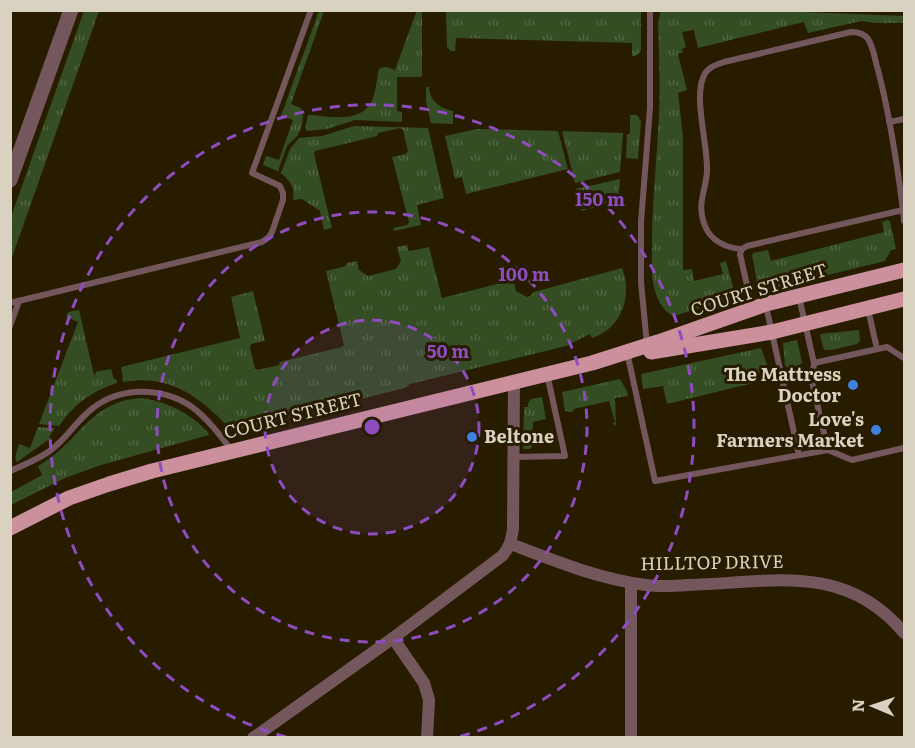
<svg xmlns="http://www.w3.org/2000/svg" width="915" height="748" viewBox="0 0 915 748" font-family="Literata,serif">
  <defs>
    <pattern id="grass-tufts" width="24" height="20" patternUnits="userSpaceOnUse" patternTransform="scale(1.5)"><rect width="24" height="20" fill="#344d23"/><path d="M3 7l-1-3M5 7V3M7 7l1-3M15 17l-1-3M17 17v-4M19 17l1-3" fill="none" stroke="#516641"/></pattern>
  </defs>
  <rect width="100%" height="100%" fill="#281c00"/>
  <g fill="url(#grass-tufts)">
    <path d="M417,10L422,11V77H397V111L402,112V122L355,120L327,129L307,131L305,128L308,115C330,116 363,125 373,98C376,89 377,78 379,69C386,65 389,68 395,70Z"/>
    <polygon points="84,11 99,11 11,260 11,217"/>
    <polygon points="319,11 324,11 291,104 301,108 303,114 302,125 298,135 287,146 278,171 263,165 266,156 279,160 293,120 281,116"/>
    <path d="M446,11H641V50C639,54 637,56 632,56V43L456,38L455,51H451L447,47Z"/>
    <path d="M661,11L801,10L802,12L904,16V23H875L861,21L808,33L804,22L698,48L694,30L682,32L686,47L682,49L683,52L678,54L687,90L678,93L683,137V270L692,269L694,281L723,274L720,263L726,261L736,298L673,316C661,310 655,295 653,282C651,270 652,258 652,245C652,207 656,170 658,131C661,95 659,58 658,22Z"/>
    <path d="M426,87H429C430,102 440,108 453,111V124L431,123L426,102Z"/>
    <polygon points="630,115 637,115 641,121 638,159 626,158 627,134 630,134"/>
    <path d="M354,126L428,128L444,198L417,205L421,225L394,231L393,228L407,225L409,222L392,157L406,154L408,151L403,130L400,128L378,133L377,136L315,151L314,154L332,228L324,230L320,211L302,199L293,200C295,188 291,181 281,173L290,149L299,138L322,136Z"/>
    <polygon points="477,129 558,131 568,169 466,194 462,177 455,179 445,136"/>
    <polygon points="562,131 623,133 620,172 575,183"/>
    <polygon points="620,179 618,201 581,211 576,189"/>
    <path d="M887,220L890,221L896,249L891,250L885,261L759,292C756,280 755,268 752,256L753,253L768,250L771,261L884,232L882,222Z"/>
    <path d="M407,245L408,250L410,251L429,247L442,298L513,280L516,291L527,297L530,296L534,292L622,268C631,289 625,318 606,331C602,334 597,336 592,338L590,334L566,346L410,384L405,388L232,431C202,398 170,373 123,382L122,378L123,377L121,367L240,338L231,297L253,291L265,341L251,344L250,347L255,369L258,370L279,365L280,362L342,347L344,345L326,271L346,266L347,263L357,261L359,270L368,276L396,269L401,261L397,247Z"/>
    <path d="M79,310L94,375L96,374L95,372L111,369L114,379H116L117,383C93,390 73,405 59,426L39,424L78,322L66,317L68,312Z"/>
    <polygon points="859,330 860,341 857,344 832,350 825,350 823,347 820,334"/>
    <polygon points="797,340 802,362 800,365 788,368 785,365 783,343"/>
    <polygon points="761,348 769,370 755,374 757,382 667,404 663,386 643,389 641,374"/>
    <polygon points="620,379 627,391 628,396 615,398 616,426 612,423 615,422 609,401 574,409 574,411 569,412 565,411 562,392"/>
    <polygon points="542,397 546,419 533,422 532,447 530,449 523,449 524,407 528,407 528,403 531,399"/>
    <path d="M142,398C170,403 188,412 208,432L209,435L101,465L65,478L11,505V492L42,475L38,466C80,443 88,401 142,398Z"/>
    <polygon points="38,427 55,428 49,437 51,438 17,462 15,458 19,444 30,448"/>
  </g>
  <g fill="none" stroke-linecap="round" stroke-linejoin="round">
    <g stroke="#74575d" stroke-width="6">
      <polyline points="889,122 904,119"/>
      <path d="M742,249C726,248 711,241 705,226C696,203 706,192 707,171C708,145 694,100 703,78C706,68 715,65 724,62L851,32C858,32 864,33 868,39C874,48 875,61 878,70C890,116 897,163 903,210L904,209"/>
      <polyline points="799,297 814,363 812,382 828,450 852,460 904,448"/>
      <polyline points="10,303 262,242 269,237 272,232 283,200 283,193 280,186 252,173 311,10"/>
      <polyline points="766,306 799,455"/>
      <polyline points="752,308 740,254 742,249 747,246 903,210 904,221"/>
      <polyline points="868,309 877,349"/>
      <polyline points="10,326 19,301"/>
      <polyline points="647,345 641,282 641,222 650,108 650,10"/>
      <polyline points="627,352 655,481 828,450"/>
      <polyline points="814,363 887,347 904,358"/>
      <polyline points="513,457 565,456 547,374"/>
      <path d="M10,471C24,465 39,459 51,450C67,438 77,420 93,408C121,386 163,387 192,407C208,419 220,435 232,451"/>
    </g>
    <g stroke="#74575d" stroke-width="12">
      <path d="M511,544C555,561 599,579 646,585C660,587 674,586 688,585C769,583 844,561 904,633"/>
      <polyline points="393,638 424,683 429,700 427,738"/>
      <path d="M253,738L393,638L502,556C510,547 511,541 513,529L514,381"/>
      <polyline points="631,738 631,583"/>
    </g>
    <polyline stroke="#74575d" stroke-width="15" points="10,180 71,10"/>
    <g stroke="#cb909c" stroke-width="15">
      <polyline points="651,352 772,332 904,299"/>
      <polyline points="10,528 69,498 109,484 152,471 592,363 658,342 766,304 904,270"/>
    </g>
  </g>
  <circle cx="372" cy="427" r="107" fill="#8e4dbf" fill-opacity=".12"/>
  <g fill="none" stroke="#8e4dbf" stroke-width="3" stroke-dasharray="10 8">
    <circle cx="372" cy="427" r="107"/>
    <circle cx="372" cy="427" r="215"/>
    <path d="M286 737A322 322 0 1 1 458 737"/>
  </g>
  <g fill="#3f7fe0" stroke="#281c00" stroke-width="2">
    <circle cx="853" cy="385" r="6"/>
    <circle cx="876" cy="430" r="6"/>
    <circle cx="472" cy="437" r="6"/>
  </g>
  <g text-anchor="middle" stroke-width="6" stroke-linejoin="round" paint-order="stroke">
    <g font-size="18" fill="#d9d2c1" stroke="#281c00">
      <text transform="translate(759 290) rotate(-17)" y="6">COURT STREET</text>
      <text transform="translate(293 416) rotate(-14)" y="6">COURT STREET</text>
      <text transform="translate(712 563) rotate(-1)" y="6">HILLTOP DRIVE</text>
    </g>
    <g font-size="18" font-weight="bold" fill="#d9d2c1" stroke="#281c00" text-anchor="end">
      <text x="841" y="381">The Mattress<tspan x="841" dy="21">Doctor</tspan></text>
      <text x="864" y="426">Love's<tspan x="864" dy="21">Farmers Market</tspan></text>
      <text x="484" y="443" text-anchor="start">Beltone</text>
    </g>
  </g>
  <circle cx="372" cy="427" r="9" fill="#8e4dbf" stroke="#281c00" stroke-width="3"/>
  <g font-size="18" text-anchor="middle" font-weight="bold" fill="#8e4dbf" stroke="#281c00" stroke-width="6" stroke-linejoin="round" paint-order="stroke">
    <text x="600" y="206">150 m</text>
    <text x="524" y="281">100 m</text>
    <text x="448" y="358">50 m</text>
  </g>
  <rect width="915" height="748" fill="none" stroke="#d9d2c1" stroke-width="24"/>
  <g transform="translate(873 706) rotate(272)" stroke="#281c00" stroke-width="4.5" paint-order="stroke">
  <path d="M0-4.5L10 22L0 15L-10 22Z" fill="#d9d2c1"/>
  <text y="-9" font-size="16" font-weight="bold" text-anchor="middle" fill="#d9d2c1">N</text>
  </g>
</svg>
